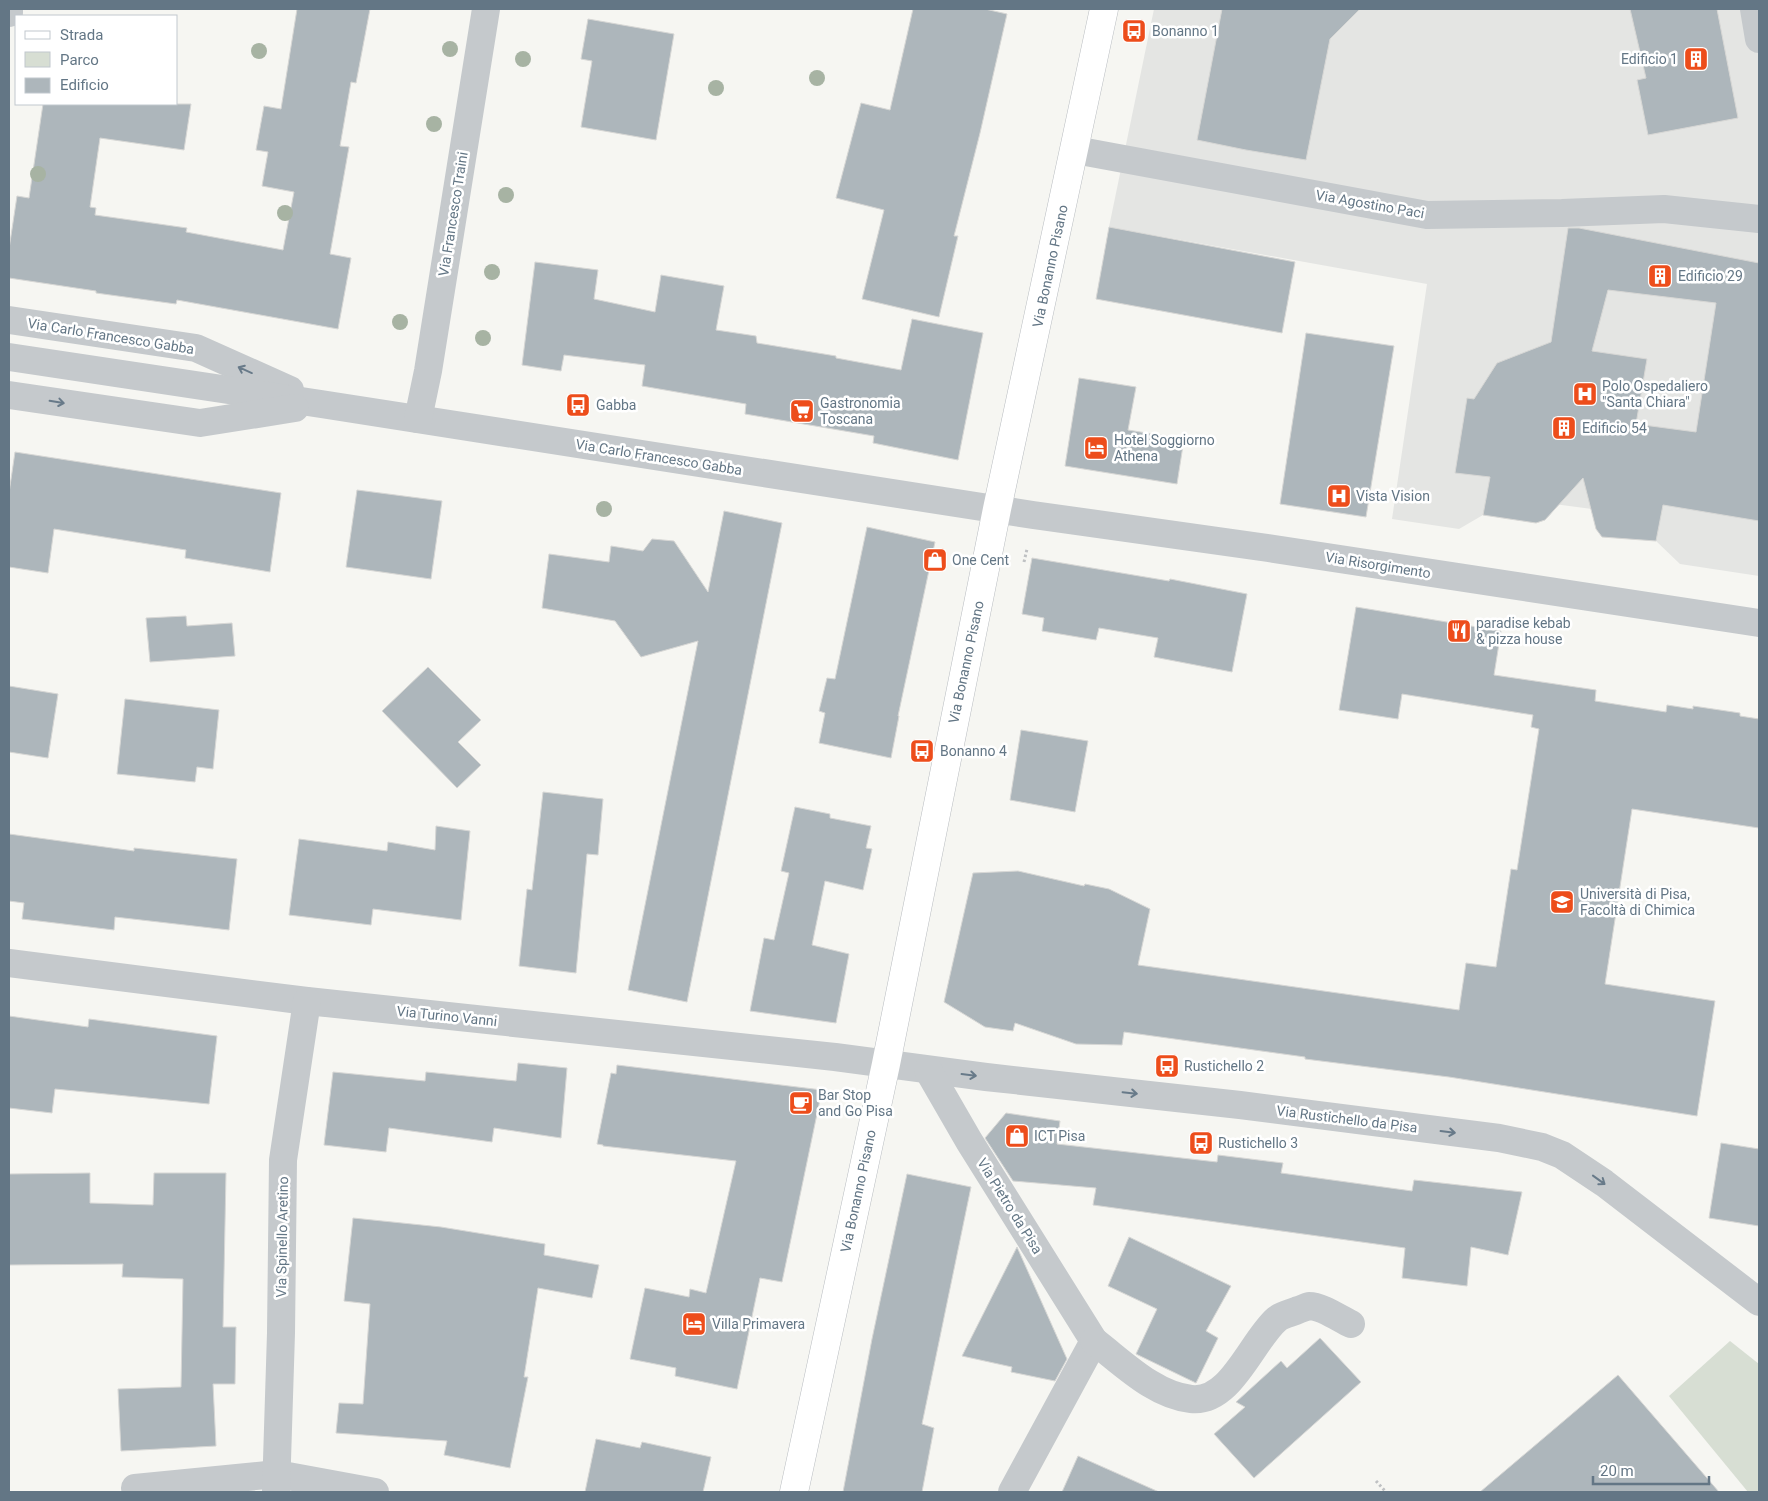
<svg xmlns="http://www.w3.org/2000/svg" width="1768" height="1501" viewBox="0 0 1768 1501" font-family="Roboto,sans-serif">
  <rect width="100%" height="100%" fill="#f6f6f2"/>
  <polygon fill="#e4e5e3" points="1154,9 1759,9 1759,576 1680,564 1656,541 1592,509 1554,504 1551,514 1545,520 1536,523 1483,515 1459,529 1392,519 1427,284 1109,227"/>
  <polygon fill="#d7ded3" points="1730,1341 1759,1364 1759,1492 1748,1492 1669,1396"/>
  <g fill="#adb6bb" stroke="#d7d7d5" fill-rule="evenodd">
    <polygon points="297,9 370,9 356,83 351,82 340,146 349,147 330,254 351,258 338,329 177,300 176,304 96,293 96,291 9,278 9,249 17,196 29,198 43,104 191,104 184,150 100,138 90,207 96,208 95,215 187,228 186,232 283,250 294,192 262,186 268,152 256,150 264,106 281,109"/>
    <polygon points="913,9 985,9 1007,14 980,133 954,236 958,236 939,317 862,299 884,210 836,198 861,103 890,110"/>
    <polygon points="1222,9 1360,9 1330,39 1306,160 1246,150 1197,140"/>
    <polygon points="1630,9 1717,9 1738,118 1648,135 1637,80 1646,78"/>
    <polygon points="588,19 674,34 656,140 581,127 592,61 581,59"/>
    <polygon points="1109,227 1295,262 1282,333 1096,299"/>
    <path d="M1568,228H1579L1759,263V521L1663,505L1656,541L1602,537L1596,529L1583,478L1545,520L1536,523L1483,515L1490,477L1455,473L1467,398L1474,399L1497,363L1551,342ZM1608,290L1716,303L1696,432L1636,424L1647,359L1592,351Z"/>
    <polygon points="535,262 598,270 594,299 655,312 661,275 724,286 716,330 756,336 757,343 836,356 836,358 901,370 912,319 983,333 958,460 873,443 874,436 745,414 746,404 642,386 645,365 564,355 561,371 522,365"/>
    <polygon points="1306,333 1394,346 1366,517 1280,504"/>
    <polygon points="1079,378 1136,387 1128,430 1184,439 1177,484 1065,466"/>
    <polygon points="15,452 281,493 270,572 185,558 186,550 54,529 48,573 9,567 9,493"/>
    <polygon points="357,490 442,501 431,579 346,567"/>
    <polygon points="724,511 782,523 687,1002 628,990 698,641 641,657 615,621 542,608 549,554 609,562 611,546 643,551 652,539 674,541 708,592"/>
    <polygon points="867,527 935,542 898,716 899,716 891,758 819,743 825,713 819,711 827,678 835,679"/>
    <polygon points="1032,558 1169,581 1170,579 1247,594 1232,672 1154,657 1158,638 1099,628 1096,640 1042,631 1044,618 1022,614"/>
    <polygon points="1356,607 1501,631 1494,675 1596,690 1595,701 1666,712 1667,705 1693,709 1693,706 1740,713 1740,716 1759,719 1759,828 1632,809 1605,984 1715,1001 1697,1116 1449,1077 1305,1059 1305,1057 1124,1032 1122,1045 1076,1044 1015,1023 1013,1031 985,1027 944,1002 973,873 1018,871 1084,886 1085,884 1109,889 1150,909 1138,965 1459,1010 1466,963 1496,967 1511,869 1517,870 1539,729 1531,727 1533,715 1402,694 1398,719 1339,710"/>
    <polygon points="186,616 187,626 232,623 235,656 150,662 146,618"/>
    <polygon points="428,667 481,720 458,742 481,765 457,788 382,711"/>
    <polygon points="9,686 58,694 48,758 9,752"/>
    <polygon points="125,699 219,710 213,769 197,767 195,782 117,774"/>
    <polygon points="1021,730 1088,741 1075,812 1010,800"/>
    <polygon points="543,792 603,799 598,855 587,854 576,973 519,966 527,889 532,890"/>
    <polygon points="795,807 830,814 830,818 871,826 866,848 872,849 863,890 825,881 812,945 849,954 836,1023 750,1011 764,938 774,940 789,873 781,871"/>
    <polygon points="436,826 470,831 461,920 373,909 371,925 289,915 299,839 387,851 388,842 435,850"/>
    <polygon points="9,834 134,851 134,848 237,859 229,930 115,917 114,930 22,919 24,903 9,901"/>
    <polygon points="9,1016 88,1027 89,1019 217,1036 209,1104 55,1089 52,1113 9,1108"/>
    <polygon points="518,1063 567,1068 561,1138 494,1128 492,1142 389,1128 386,1152 324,1145 333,1072 425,1081 426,1072 516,1081"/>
    <polygon points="617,1065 822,1090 782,1282 760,1278 737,1389 675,1376 676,1368 630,1359 645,1288 689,1297 690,1289 706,1293 736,1161 603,1146 603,1145 597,1144 611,1073 616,1074"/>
    <polygon points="1006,1113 1060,1121 1057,1144 1217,1162 1218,1155 1283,1163 1281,1173 1412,1191 1414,1180 1522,1192 1508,1255 1471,1247 1467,1286 1402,1278 1405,1248 1093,1205 1096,1188 1013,1181 985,1138"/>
    <polygon points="1721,1143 1759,1149 1759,1226 1709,1218"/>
    <polygon points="90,1173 90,1203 153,1205 154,1173 226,1173 223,1327 236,1327 235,1384 213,1384 216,1446 121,1451 118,1389 181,1387 183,1279 122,1277 123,1264 9,1265 9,1174"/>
    <polygon points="907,1174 971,1187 922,1424 934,1428 922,1492 843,1492 872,1339"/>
    <polygon points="353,1218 441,1227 545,1244 544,1255 599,1265 592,1298 538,1288 524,1377 528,1377 510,1468 444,1455 447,1441 336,1433 339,1403 363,1404 370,1304 344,1301"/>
    <polygon points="1129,1237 1231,1286 1206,1331 1218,1338 1196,1383 1136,1354 1157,1309 1108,1286"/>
    <polygon points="1017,1247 1067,1359 1055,1381 1011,1372 1012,1367 962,1356"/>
    <polygon points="1320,1338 1361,1382 1254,1478 1214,1434 1245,1407 1236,1402 1281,1361 1287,1368"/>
    <polygon points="1618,1375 1719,1492 1480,1492 1552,1431"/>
    <polygon points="596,1439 640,1448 642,1442 711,1457 703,1492 585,1492"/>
    <polygon points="1078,1456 1159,1492 1062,1492"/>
  </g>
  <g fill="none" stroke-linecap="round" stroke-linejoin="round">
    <defs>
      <polyline id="major" points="794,1492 886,1064 997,509 1104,9"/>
    </defs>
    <use href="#major" stroke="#b8bcc0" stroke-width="29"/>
    <g stroke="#bfc1c3" stroke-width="3" stroke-dasharray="2.5 2.5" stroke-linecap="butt">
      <polyline points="1024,562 1027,549"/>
      <polyline points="1376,1481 1386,1492"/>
    </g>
    <g stroke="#c5c9cc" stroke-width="28">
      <polyline points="1754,9 1759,39"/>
      <polyline points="9,13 9,9"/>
      <polyline points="1075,150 1427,215 1562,213 1664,209 1759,219"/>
      <polyline points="9,320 196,348 290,390"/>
      <polyline points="9,357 321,404 1033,515 1268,548 1759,623"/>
      <polyline points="9,395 200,423 295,408"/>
      <polyline points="418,419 428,371 486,9"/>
      <polyline points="9,963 307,1001 835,1057 986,1077 1240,1105 1499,1138 1542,1147 1562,1155 1604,1183 1759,1302"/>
      <polyline points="928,1070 969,1141 1094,1341 1012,1492"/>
      <path d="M1094,1341C1123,1363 1154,1395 1191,1399C1231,1404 1252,1340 1277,1319C1283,1314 1292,1313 1298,1310C1301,1309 1306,1307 1309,1306C1322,1306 1340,1319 1351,1324"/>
      <polyline points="135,1488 277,1474 375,1492"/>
      <polyline points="276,1492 281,1333 283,1160 307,1001"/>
    </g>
    <use href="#major" stroke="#fff" stroke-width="28"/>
  </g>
  <g fill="#a7b3a3">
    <circle cx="450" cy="49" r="8"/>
    <circle cx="259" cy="51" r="8"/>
    <circle cx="523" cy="59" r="8"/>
    <circle cx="817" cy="78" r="8"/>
    <circle cx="716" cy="88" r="8"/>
    <circle cx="434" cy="124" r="8"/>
    <circle cx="38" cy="174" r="8"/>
    <circle cx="506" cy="195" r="8"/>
    <circle cx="285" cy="213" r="8"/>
    <circle cx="492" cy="272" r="8"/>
    <circle cx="400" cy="322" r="8"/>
    <circle cx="483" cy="338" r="8"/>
    <circle cx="604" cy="509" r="8"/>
  </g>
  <defs><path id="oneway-shaft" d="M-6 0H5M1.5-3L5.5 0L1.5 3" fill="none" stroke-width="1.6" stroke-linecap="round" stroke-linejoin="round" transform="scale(1.25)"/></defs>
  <g stroke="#687a89">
    <use href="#oneway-shaft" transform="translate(245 370) rotate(-156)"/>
    <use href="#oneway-shaft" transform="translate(57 402) rotate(9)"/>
    <use href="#oneway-shaft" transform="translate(969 1075) rotate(7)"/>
    <use href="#oneway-shaft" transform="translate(1130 1093) rotate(6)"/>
    <use href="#oneway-shaft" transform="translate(1448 1132) rotate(7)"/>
    <use href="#oneway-shaft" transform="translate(1599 1180) rotate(36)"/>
  </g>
  <defs>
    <symbol id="bus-square" viewBox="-11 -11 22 22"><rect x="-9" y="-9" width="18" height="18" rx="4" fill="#ed4d1b" stroke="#fff"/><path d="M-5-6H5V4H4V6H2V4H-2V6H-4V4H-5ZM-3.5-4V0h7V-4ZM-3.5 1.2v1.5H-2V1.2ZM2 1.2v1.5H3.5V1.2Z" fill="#fff"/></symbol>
    <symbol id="building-square" viewBox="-11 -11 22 22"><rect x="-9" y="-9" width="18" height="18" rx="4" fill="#ed4d1b" stroke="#fff"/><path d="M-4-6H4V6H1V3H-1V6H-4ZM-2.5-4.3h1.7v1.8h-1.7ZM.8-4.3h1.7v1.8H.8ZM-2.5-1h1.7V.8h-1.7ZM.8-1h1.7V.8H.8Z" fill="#fff"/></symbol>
    <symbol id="hospital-square" viewBox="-11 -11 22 22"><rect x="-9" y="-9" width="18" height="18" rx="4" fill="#ed4d1b" stroke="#fff"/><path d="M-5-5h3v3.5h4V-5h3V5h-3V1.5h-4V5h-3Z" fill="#fff"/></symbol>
    <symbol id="supermarket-square" viewBox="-11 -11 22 22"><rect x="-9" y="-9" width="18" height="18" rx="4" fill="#ed4d1b" stroke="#fff"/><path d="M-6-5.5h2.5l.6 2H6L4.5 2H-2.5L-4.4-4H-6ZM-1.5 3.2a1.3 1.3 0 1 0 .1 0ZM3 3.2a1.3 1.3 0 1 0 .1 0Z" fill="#fff"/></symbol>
    <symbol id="hotel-square" viewBox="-11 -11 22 22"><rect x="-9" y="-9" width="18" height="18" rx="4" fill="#ed4d1b" stroke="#fff"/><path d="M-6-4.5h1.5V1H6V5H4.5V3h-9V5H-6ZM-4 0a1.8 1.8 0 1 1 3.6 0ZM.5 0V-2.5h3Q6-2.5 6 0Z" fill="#fff"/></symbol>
    <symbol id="shop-square" viewBox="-11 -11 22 22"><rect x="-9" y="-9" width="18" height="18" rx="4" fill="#ed4d1b" stroke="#fff"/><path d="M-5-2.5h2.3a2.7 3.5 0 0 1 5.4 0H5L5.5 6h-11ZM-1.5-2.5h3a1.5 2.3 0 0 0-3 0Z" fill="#fff"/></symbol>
    <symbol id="restaurant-square" viewBox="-11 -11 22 22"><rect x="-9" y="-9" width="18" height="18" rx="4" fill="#ed4d1b" stroke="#fff"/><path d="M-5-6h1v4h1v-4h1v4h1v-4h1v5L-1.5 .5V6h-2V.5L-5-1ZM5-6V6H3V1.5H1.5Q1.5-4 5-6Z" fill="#fff"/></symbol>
    <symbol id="university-square" viewBox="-11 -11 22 22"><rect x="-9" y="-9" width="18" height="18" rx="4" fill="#ed4d1b" stroke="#fff"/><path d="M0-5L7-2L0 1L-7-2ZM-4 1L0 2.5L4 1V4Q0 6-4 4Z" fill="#fff"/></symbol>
    <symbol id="cafe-square" viewBox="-11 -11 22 22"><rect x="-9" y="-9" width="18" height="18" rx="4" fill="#ed4d1b" stroke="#fff"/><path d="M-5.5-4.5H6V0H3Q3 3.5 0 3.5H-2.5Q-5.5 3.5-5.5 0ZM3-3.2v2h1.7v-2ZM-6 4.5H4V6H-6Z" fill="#fff"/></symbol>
  </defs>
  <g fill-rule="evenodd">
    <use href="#bus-square" x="1120" y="17" width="28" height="28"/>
    <use href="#building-square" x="1682" y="45" width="28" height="28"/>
    <use href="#building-square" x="1646" y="262" width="28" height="28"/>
    <use href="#hospital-square" x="1571" y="380" width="28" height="28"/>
    <use href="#bus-square" x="564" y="391" width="28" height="28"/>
    <use href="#supermarket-square" x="788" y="397" width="28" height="28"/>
    <use href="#building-square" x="1550" y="414" width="28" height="28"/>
    <use href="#hotel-square" x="1082" y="434" width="28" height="28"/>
    <use href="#hospital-square" x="1325" y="482" width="28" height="28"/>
    <use href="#shop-square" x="921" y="546" width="28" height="28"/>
    <use href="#restaurant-square" x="1445" y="617" width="28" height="28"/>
    <use href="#bus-square" x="908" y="737" width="28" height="28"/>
    <use href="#university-square" x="1548" y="888" width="28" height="28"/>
    <use href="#bus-square" x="1153" y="1052" width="28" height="28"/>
    <use href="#cafe-square" x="787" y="1089" width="28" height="28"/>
    <use href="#shop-square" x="1003" y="1122" width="28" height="28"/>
    <use href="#bus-square" x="1187" y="1129" width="28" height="28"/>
    <use href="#hotel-square" x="680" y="1310" width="28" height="28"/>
  </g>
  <g text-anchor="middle" stroke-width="5" stroke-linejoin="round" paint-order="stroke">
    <g font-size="14" fill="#637685" stroke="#fff" text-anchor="start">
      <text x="1152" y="36">Bonanno 1</text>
      <text x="1678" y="64" text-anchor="end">Edificio 1</text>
      <text x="1678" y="281">Edificio 29</text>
      <text x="1602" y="391">Polo Ospedaliero<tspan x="1602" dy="16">"Santa Chiara"</tspan></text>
      <text x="820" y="408">Gastronomia<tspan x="820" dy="16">Toscana</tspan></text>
      <text x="596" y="410">Gabba</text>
      <text x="1582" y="433">Edificio 54</text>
      <text x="1114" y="445">Hotel Soggiorno<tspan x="1114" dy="16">Athena</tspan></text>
      <text x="1356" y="501">Vista Vision</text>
      <text x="952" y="565">One Cent</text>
      <text x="1476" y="628">paradise kebab<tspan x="1476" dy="16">&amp; pizza house</tspan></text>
      <text x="940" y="756">Bonanno 4</text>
      <text x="1580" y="899">Università di Pisa,<tspan x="1580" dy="16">Facoltà di Chimica</tspan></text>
      <text x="1184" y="1071">Rustichello 2</text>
      <text x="818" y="1100">Bar Stop<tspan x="818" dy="16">and Go Pisa</tspan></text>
      <text x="1034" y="1141">ICT Pisa</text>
      <text x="1218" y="1148">Rustichello 3</text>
      <text x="712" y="1329">Villa Primavera</text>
    </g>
    <g font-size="14" fill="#637685" stroke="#fff">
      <text transform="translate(1370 204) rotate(10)" y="5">Via Agostino Paci</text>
      <text transform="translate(453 214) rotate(-81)" y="5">Via Francesco Traini</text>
      <text transform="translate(1050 266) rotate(-78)" y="5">Via Bonanno Pisano</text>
      <text transform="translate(111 336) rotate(9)" y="5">Via Carlo Francesco Gabba</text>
      <text transform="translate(659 457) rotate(9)" y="5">Via Carlo Francesco Gabba</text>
      <text transform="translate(1378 565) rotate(9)" y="5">Via Risorgimento</text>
      <text transform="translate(966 662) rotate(-78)" y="5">Via Bonanno Pisano</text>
      <text transform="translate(447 1016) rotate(6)" y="5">Via Turino Vanni</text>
      <text transform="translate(1347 1119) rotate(7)" y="5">Via Rustichello da Pisa</text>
      <text transform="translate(858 1191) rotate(-78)" y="5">Via Bonanno Pisano</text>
      <text transform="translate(1010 1206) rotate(58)" y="5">Via Pietro da Pisa</text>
      <text transform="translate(282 1237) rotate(-89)" y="5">Via Spinello Aretino</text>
    </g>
  </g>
  <rect width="1768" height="1501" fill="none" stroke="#637685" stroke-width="20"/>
  <rect x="15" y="15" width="162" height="90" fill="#ffffff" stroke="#c1c8ce"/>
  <rect x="25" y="31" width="25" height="8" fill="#ffffff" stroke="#c1c8ce"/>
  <text x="60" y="40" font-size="15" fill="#637685">Strada</text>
  <rect x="25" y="52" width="25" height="15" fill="#d7ded3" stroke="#c1c8ce"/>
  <text x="60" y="65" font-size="15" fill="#637685">Parco</text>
  <rect x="25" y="78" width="25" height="15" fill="#adb6bb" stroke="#c1c8ce"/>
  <text x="60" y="90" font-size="15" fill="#637685">Edificio</text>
  <path d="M1593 1476v8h116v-8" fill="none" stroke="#637685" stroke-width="2.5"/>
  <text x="1600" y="1476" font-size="15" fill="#637685" stroke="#ffffff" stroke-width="4" paint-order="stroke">20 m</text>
</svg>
